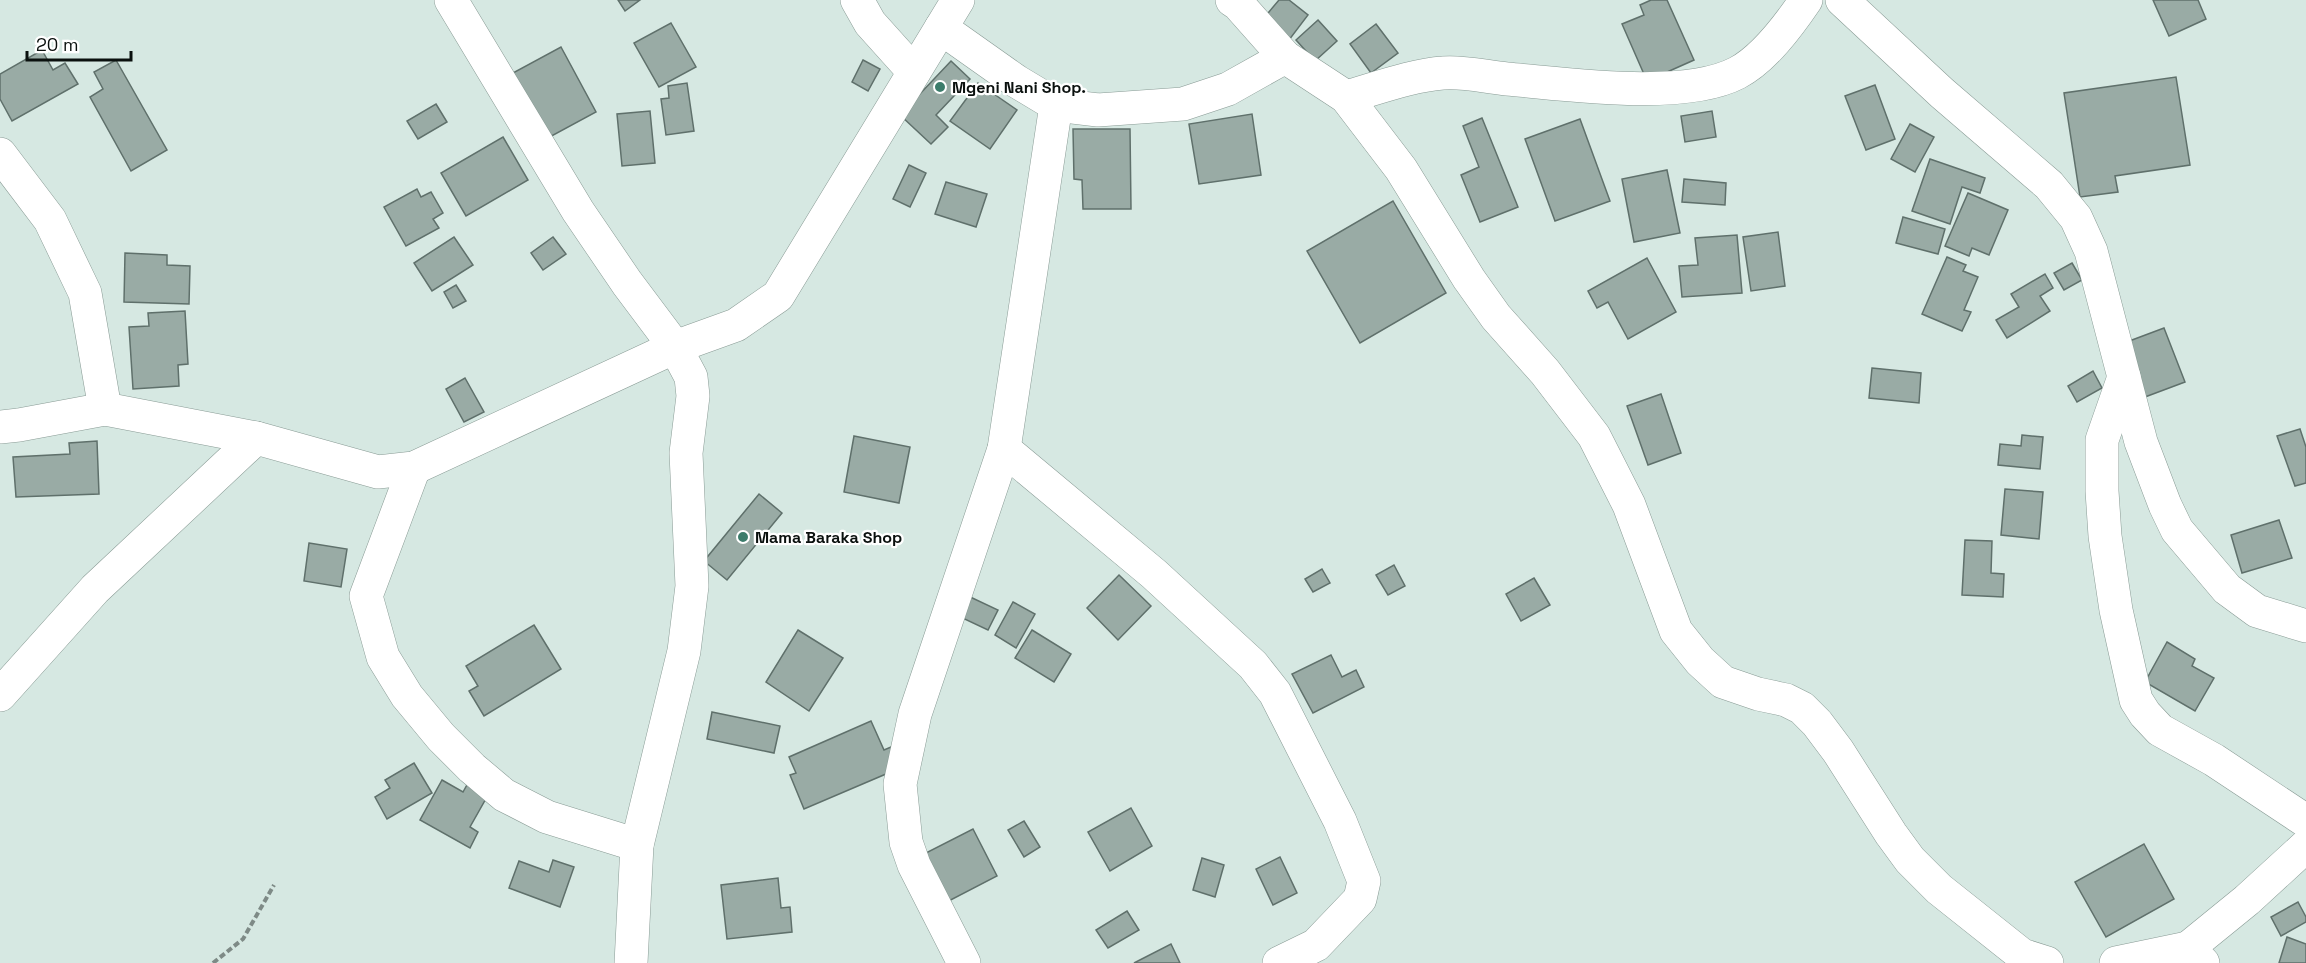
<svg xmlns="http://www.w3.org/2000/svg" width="2306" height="963" viewBox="0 0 2306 963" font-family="'Space Grotesk',sans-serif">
  <rect width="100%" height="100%" fill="#d6e8e2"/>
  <g fill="#99aba5" stroke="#5f706b" stroke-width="1.5">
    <polygon points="618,0 640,0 625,11"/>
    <polygon points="1279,0 1289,0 1308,15 1289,40 1263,19"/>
    <polygon points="1651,0 1667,0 1694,60 1647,81 1622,24 1644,15 1640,5"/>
    <polygon points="2153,0 2198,0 2206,19 2169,36"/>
    <polygon points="1318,20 1337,41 1315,61 1296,40"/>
    <polygon points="671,23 696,67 659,87 634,43"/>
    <polygon points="1376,24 1398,53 1371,73 1350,44"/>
    <polygon points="561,47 596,112 546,139 511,74"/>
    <polygon points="42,50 53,70 65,63 78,84 12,121 0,99 0,74"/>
    <polygon points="116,60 167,150 131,171 90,97 103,89 94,72"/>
    <polygon points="863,60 880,69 868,91 852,82"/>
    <polygon points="951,61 970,79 936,115 948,127 931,144 900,115"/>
    <polygon points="2176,77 2190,165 2115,176 2118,192 2080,197 2064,93"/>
    <polygon points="687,83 694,131 666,135 661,99 669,98 668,86"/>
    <polygon points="978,83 1017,110 990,149 950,121"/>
    <polygon points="1875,85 1895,139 1866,150 1845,96"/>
    <polygon points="436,104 447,122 418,139 407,121"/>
    <polygon points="650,111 655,163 622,166 617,114"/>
    <polygon points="1712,111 1716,137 1685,142 1681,116"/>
    <polygon points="1252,114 1261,175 1199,184 1189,124"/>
    <polygon points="1482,118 1518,207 1480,222 1461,175 1479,167 1463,126"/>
    <polygon points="1580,119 1610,201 1555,221 1525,139"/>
    <polygon points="1910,124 1934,137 1915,172 1891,159"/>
    <polygon points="1073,129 1130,129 1131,209 1083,209 1082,180 1074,179"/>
    <polygon points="503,137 528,180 466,216 441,173"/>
    <polygon points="1930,159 1985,178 1980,193 1962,187 1950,224 1912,211"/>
    <polygon points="909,165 926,173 910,207 893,199"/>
    <polygon points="1667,170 1680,233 1634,242 1622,179"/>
    <polygon points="1684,179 1726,183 1725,205 1682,202"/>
    <polygon points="946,182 987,194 976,227 935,214"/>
    <polygon points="417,189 421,197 431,192 443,213 433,219 439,228 406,246 384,207"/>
    <polygon points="1968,193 2008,210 1989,255 1972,248 1969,256 1945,246"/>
    <polygon points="1393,201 1446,293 1360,343 1307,251"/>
    <polygon points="1903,217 1945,229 1938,254 1896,243"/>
    <polygon points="1778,232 1785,286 1751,291 1743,237"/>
    <polygon points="1737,235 1742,293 1682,297 1679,266 1698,265 1695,238"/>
    <polygon points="454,237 473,265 432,291 414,263"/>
    <polygon points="553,237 566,254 543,270 531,253"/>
    <polygon points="125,253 167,255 167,265 190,266 189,304 124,302"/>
    <polygon points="1947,257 1966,265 1963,271 1978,277 1964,310 1971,312 1962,331 1922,314"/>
    <polygon points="1647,258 1676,312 1628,339 1608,302 1597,308 1588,291"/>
    <polygon points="2072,263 2082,280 2064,290 2054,273"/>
    <polygon points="2045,274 2053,288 2040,296 2050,311 2007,338 1996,320 2019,307 2011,294"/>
    <polygon points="456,285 466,301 453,308 444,292"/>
    <polygon points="185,311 188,364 178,365 179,386 133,389 129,327 149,326 148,313"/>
    <polygon points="2164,328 2185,382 2145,397 2124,343"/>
    <polygon points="1872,368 1921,373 1919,403 1869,398"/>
    <polygon points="2093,371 2102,388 2077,402 2068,386"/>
    <polygon points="465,378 484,412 464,422 446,389"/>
    <polygon points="1661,394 1681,453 1648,465 1627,406"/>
    <polygon points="2300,429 2306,447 2306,483 2295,486 2277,436"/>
    <polygon points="2022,435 2043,437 2040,469 1998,465 2000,444 2021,446"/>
    <polygon points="854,436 910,447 899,503 844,492"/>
    <polygon points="97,441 99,494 16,497 13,457 70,454 69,443"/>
    <polygon points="2005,489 2043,492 2039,539 2001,535"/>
    <polygon points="759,494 782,513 727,580 704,561"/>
    <polygon points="2279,520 2292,558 2242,573 2231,535"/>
    <polygon points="1965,540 1992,541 1991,573 2004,574 2003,597 1962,595"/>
    <polygon points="309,543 347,549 341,587 304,581"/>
    <polygon points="1394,565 1405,586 1388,595 1376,575"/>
    <polygon points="1322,569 1330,583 1313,592 1305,579"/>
    <polygon points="1119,575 1151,606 1118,640 1087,608"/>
    <polygon points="1534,578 1550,605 1521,621 1506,594"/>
    <polygon points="966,595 998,610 988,630 956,615"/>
    <polygon points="1013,602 1035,614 1016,648 995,635"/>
    <polygon points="534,625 561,669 484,716 469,691 478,686 466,666"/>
    <polygon points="798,630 843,658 809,711 766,682"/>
    <polygon points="1032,630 1071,654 1054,682 1015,658"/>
    <polygon points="2167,642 2195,659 2192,666 2214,678 2195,711 2145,682"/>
    <polygon points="1331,655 1342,677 1356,670 1364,687 1313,713 1292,674"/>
    <polygon points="712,712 780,726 774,753 707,739"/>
    <polygon points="871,721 884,750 891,747 900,768 804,809 790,775 796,773 789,757"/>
    <polygon points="414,763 432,793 387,819 375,797 390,788 385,780"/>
    <polygon points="442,780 463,792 468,783 488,795 470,827 478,832 470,848 420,820"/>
    <polygon points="1131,808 1152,846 1110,871 1088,832"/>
    <polygon points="1024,821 1040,847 1024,857 1008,830"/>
    <polygon points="973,829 997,876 941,905 916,858"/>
    <polygon points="2144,844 2174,899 2106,937 2075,882"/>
    <polygon points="1280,857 1297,893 1273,905 1256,869"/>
    <polygon points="1202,858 1224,865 1215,897 1193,890"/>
    <polygon points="553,860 574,867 560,907 509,888 519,861 549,872"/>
    <polygon points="778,878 781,908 790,907 792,932 727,939 721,885"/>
    <polygon points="2298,902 2306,917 2306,922 2281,936 2271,917"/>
    <polygon points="1127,911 1139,930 1108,948 1096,930"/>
    <polygon points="2287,937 2306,944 2306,963 2279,963"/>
    <polygon points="1171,944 1180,963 1134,963"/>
  </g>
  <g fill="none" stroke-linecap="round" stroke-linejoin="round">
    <defs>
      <g id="minor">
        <polyline points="451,0 578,211 627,283 675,347 691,377 693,396 686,453 692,586 684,651 637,845 631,963"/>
        <polyline points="857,0 870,23 914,72"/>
        <polyline points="1232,0 1238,4 1285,57 1346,97 1401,169 1469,279 1496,317 1545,372 1594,436 1629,505 1676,631 1700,661 1723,682 1758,694 1786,700 1802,708 1817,723 1838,751 1891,834 1910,860 1939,889 2022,955 2047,963"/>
        <polyline points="1842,0 1942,93 2049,185 2076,218 2091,251 2141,442 2165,505 2177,530 2227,589 2257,611 2306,626"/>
        <polyline points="941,28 1016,81 1056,105 1098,110 1183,104 1228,89 1285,57"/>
        <path d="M1346,97C1375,89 1413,75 1443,73C1463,71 1486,77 1507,79C1567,84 1683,101 1737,73C1764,59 1789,25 1806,0"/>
        <polyline points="0,154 50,220 85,293 105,409"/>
        <polyline points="2124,377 2102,440 2102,491 2105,536 2116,610 2136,700 2145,714 2160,730 2214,760 2306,821"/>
        <polyline points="0,427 19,425 105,409 256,438 378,472 414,468 675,347 736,325 778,296 958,0"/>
        <polyline points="1004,449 1154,574 1253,665 1275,693 1340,821 1364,881 1360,899 1316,945 1279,963"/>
        <polyline points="414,468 366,596 383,657 407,696 441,737 472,768 504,795 547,817 637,845"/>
        <polyline points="0,695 95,589 256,438"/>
        <polyline points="2188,948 2247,900 2306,846"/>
        <polyline points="964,963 914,865 906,842 900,784 915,714 1004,449 1056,105"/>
        <polyline points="2116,963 2188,948 2203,963"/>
      </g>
    </defs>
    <use href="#minor" stroke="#899b95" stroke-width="34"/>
    <polyline stroke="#7e8a86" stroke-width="4" stroke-dasharray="6 3" stroke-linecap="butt" points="213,963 243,939 274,885"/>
    <use href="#minor" stroke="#fff" stroke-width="33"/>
  </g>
  <g fill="#3c7c6b" stroke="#fff" stroke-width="2">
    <circle cx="940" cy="87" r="6"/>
    <circle cx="743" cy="537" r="6"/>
  </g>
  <g text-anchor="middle" stroke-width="4.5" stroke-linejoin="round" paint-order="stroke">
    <g font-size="16" font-weight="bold" fill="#0a100e" stroke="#fff" text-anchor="start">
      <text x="952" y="93">Mgeni Nani Shop.</text>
      <text x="755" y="543">Mama Baraka Shop</text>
    </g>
  </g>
  <path d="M27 51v9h104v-9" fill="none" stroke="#0a100e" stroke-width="3"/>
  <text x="36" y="51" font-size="18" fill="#0a100e" stroke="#ffffff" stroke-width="4.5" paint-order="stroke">20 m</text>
</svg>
